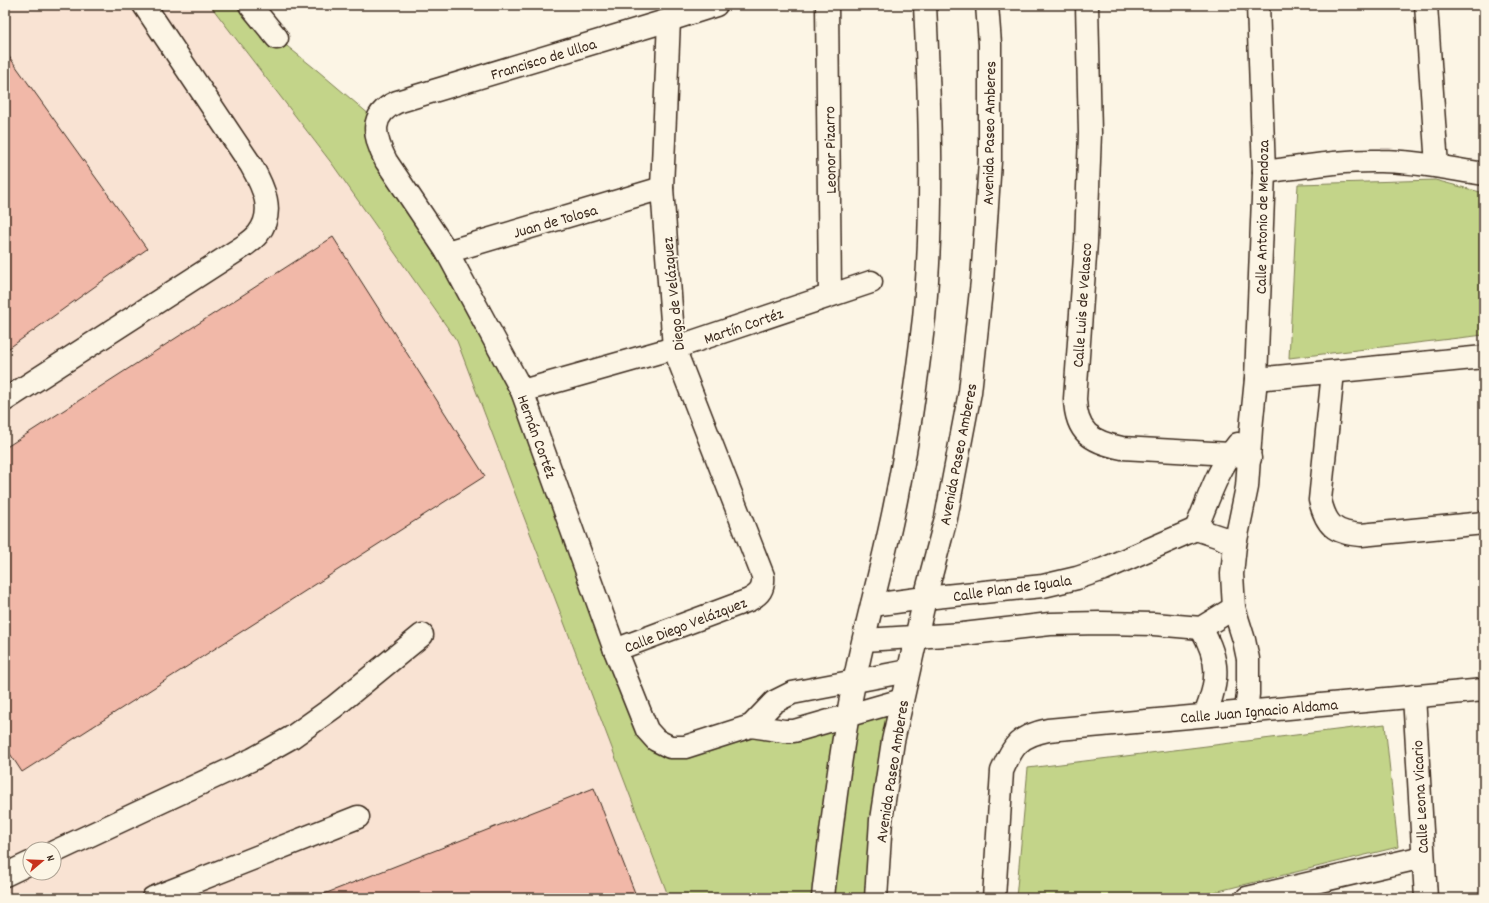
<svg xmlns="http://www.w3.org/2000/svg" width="1489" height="903" viewBox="0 0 1489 903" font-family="Dekko,sans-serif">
  <rect width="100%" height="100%" fill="#fcf5e5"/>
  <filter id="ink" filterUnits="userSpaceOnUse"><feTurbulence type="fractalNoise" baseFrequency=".025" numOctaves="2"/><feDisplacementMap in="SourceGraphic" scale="8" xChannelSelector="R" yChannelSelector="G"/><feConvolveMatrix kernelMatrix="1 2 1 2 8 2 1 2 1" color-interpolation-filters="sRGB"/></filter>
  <g filter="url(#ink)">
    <path fill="#f9e3d3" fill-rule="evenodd" d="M5,5H210L333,165L457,341L669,898H5ZM30,849H54V873H30Z"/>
    <g fill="#c3d489" stroke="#7f7f54">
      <polygon points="210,5 250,5 277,38 318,71 377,121 522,391 656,740 794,731 902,700 880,898 669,898 457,341 333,165"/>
      <polygon points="1435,180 1484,193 1484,335 1289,358 1298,184"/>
      <polygon points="1385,724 1398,847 1190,898 1016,898 1028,768"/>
    </g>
    <g fill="#f1b8a8" stroke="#3b2a1e">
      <polygon points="5,51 147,249 5,351"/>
      <polygon points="333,237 485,476 22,772 5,746 5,448"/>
      <polygon points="594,788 637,898 314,898"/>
    </g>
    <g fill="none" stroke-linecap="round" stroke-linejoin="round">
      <defs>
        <g id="minor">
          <polyline points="250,5 277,38"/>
          <path d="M716,5L669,20L397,102C368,115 374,137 386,161L447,252L522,391L615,650L647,730L656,740L670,747H685L751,726L784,731H794L902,700"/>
          <polyline points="827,5 830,295"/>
          <path d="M1087,5L1090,133L1086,242L1075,399C1076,432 1091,442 1122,448L1230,454L1250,458"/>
          <polyline points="1426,5 1437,166"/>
          <path d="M1264,172C1303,167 1341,160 1380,161C1415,161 1450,169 1484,174"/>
          <polyline points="447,252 662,188"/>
          <path d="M1333,372L1320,500C1326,525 1334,533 1361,535L1484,523"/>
          <polyline points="1256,379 1484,357"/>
          <polyline points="522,391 674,348 871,282"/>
          <path d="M5,400L244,246C248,243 254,239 258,234C276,212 263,186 251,165L144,5"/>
          <path d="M1196,529C1208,500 1218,468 1238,444"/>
          <polyline points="872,605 925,598 1043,586 1077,578 1104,569 1196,529 1220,537 1235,545"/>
          <path d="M1201,628C1220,661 1219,680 1205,715"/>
          <polyline points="864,640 963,634 1050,624 1101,623 1154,624 1201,628 1234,608"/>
          <path d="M615,650L749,600C760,594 764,589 763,576L674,348L662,188L669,20"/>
          <polyline points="1414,696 1426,898"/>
          <polyline points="1246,711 1248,694 1248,659 1244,640 1234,608 1232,574 1235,545 1247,487 1251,429 1256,379 1264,172 1258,5"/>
          <polyline points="751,726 774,702 792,693 908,671"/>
          <polyline points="54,852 253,759 292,737 334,707 422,635"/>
          <polyline points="5,875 30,863"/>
          <polyline points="153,898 358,817"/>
          <path d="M823,898L824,887C833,819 840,751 854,683C866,622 884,562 896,500C908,440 917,379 924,318C934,214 930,109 925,5"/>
          <polyline points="876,898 881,820 893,741 925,598 946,518 970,392 982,281 990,161 990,44 987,5"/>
          <path d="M994,898L1002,771C1013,745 1019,736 1048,730L1484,690"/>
          <polyline points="1247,898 1423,857"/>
        </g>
      </defs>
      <use href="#minor" stroke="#3b2a1e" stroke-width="25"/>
      <use href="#minor" stroke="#fcf5e5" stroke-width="22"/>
    </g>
  </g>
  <g text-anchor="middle" stroke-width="4" stroke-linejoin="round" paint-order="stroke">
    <g font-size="16" fill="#3b2a1e" stroke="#fcf5e5">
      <text transform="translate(543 58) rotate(-17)" y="6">Francisco de Ulloa</text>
      <text transform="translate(988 133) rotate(-89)" y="6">Avenida Paseo Amberes</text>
      <text transform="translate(829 150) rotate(-91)" y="6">Leonor Pizarro</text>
      <text transform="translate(1261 217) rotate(-89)" y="6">Calle Antonio de Mendoza</text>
      <text transform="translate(555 220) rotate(-16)" y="6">Juan de Tolosa</text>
      <text transform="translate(672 294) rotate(-96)" y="6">Diego de Velázquez</text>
      <text transform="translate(1081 305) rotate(-86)" y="6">Calle Luis de Velasco</text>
      <text transform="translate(743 325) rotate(-19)" y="6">Martín Cortéz</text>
      <text transform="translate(538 436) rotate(70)" y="6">Hernán Cortéz</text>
      <text transform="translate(957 454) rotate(-79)" y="6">Avenida Paseo Amberes</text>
      <text transform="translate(1012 587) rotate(-8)" y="6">Calle Plan de Iguala</text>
      <text transform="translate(685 624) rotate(-21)" y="6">Calle Diego Velázquez</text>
      <text transform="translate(1259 710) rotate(-5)" y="6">Calle Juan Ignacio Aldama</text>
      <text transform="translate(891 771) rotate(-81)" y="6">Avenida Paseo Amberes</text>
      <text transform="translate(1419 797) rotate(-93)" y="6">Calle Leona Vicario</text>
    </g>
  </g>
  <rect width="1489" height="903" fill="none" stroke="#fcf5e5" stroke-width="20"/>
  <rect x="10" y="10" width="1469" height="883" fill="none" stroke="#3b2a1e" stroke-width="1.5" filter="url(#ink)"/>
  <g transform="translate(42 861) rotate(71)"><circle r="19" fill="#fcf5e5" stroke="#afa495"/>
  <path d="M0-3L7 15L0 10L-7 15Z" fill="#c8321e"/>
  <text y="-6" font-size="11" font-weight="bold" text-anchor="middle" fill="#3b2a1e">N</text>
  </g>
</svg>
